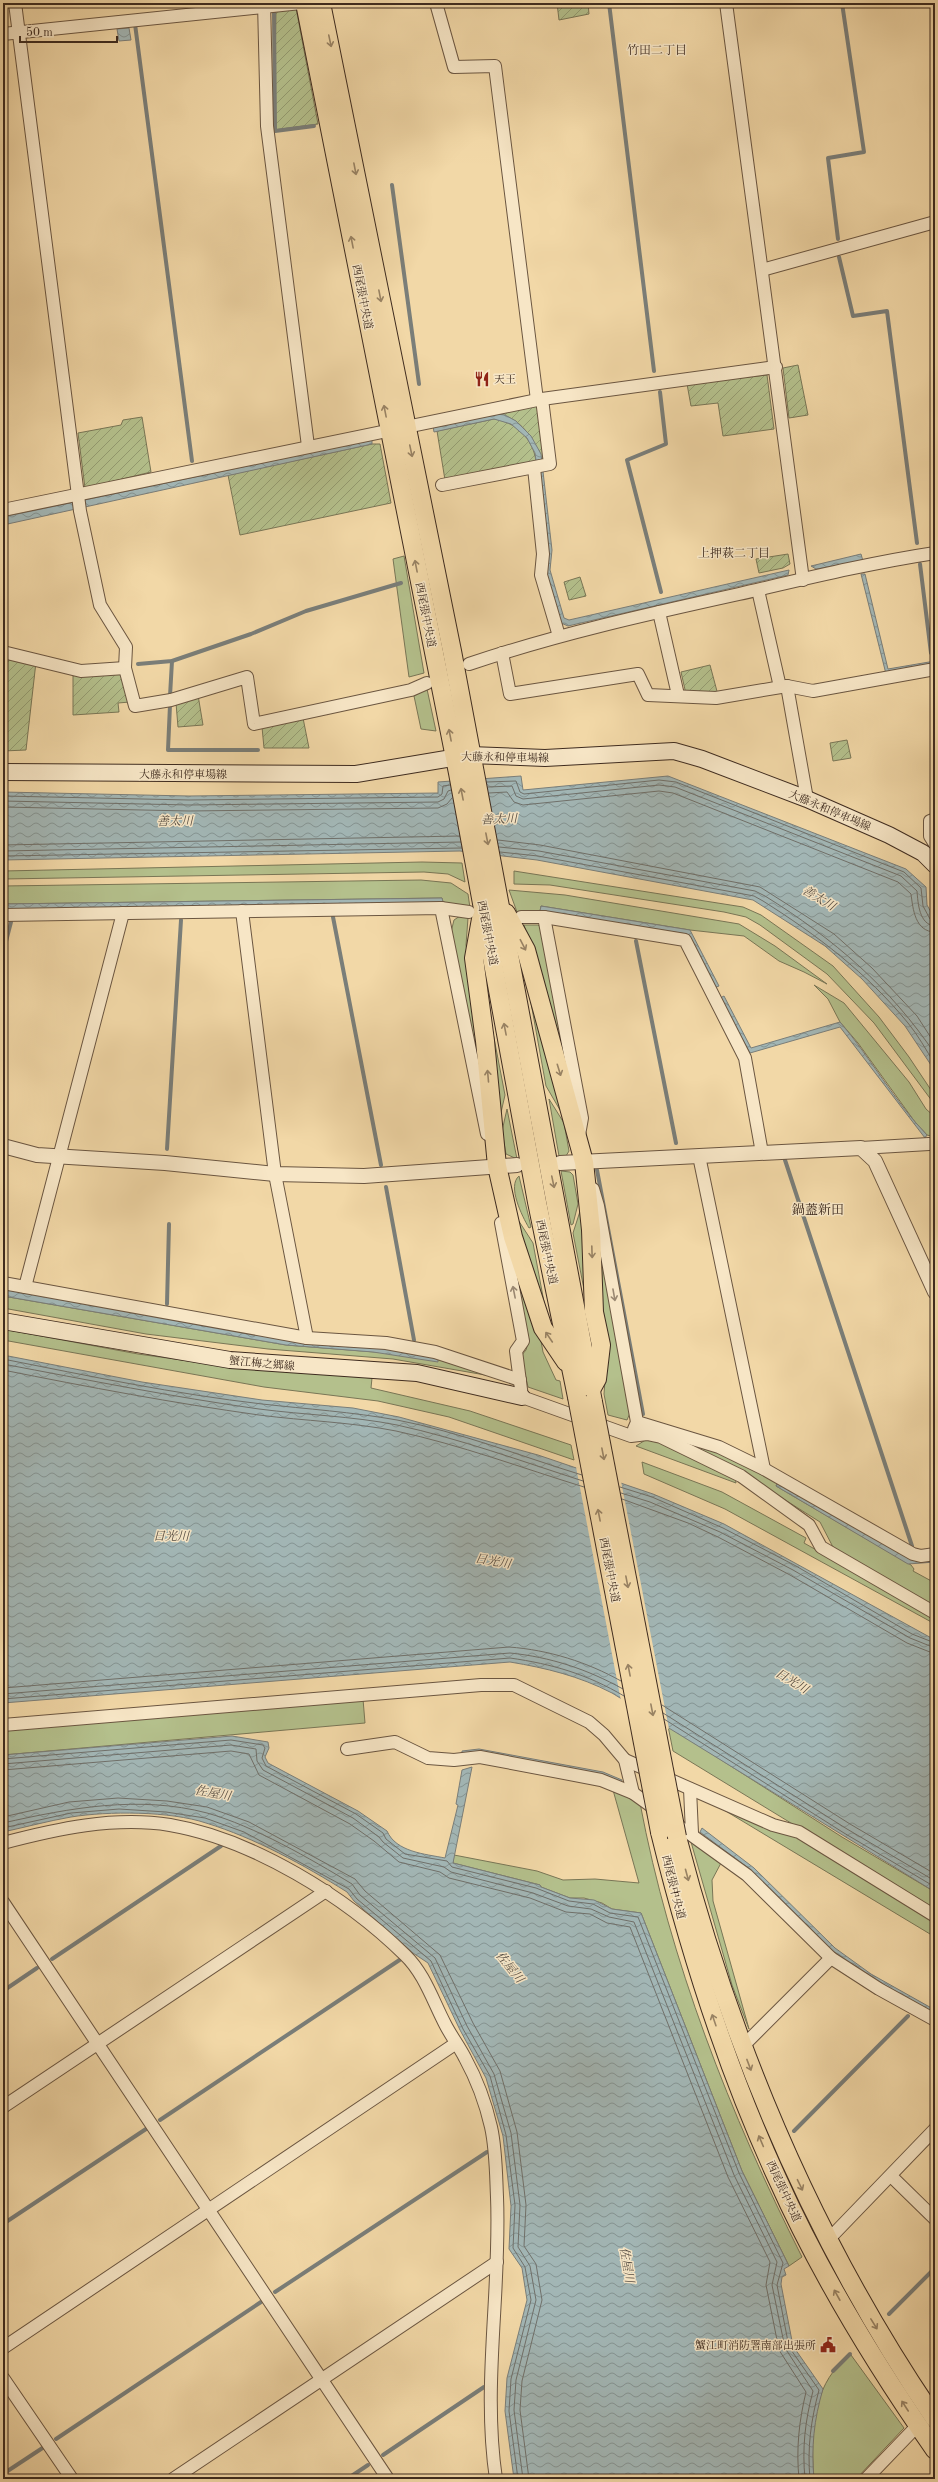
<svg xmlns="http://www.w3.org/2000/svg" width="938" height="2482" viewBox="0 0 938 2482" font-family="'Old Standard TT','Noto Serif JP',serif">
  <defs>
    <pattern id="garden-furrows" width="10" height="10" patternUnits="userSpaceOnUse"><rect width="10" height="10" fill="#b4c08c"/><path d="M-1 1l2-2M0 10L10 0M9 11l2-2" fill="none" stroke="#949c72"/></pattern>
    <pattern id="water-waves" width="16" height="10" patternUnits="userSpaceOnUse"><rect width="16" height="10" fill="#a2b6b5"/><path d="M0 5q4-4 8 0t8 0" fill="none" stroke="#859493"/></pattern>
  </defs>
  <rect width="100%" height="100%" fill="#f2d8a7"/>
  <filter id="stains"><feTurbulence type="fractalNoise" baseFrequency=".005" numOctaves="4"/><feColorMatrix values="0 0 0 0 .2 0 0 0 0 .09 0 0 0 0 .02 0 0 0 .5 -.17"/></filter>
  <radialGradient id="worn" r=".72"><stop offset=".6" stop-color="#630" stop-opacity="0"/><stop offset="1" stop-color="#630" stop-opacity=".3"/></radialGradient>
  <g fill="#b4c08c" stroke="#797656">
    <polygon points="404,556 424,673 409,677 393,559"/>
    <polygon points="427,689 436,731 421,729 414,696"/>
    <polygon points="422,862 462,863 465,882 448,874 424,872 3,879 3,871"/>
    <polygon points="514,871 743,907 761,915 833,966 879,1017 909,1057 935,1096 935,1105 874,1023 827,974 760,925 746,917 724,912 550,885 514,884"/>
    <polygon points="421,880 451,883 468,894 470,908 443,902 442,898 3,904 3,886"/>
    <polygon points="509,890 565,895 739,924 775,946 827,984 804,972 779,961 744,936 690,930 541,906 540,911 517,912"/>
    <polygon points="460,916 468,918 466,945 481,1036 485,1096 450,936 454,920"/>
    <polygon points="524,925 538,925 542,928 569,1083"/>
    <polygon points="522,953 567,1122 546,1086"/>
    <polygon points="814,985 844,1003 909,1082 926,1109 935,1117 935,1137 927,1135 915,1122 858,1043 840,1022 828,999"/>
    <polygon points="488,1007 505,1095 497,1130"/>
    <polygon points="549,1099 564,1123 569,1151 566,1156 559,1156"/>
    <polygon points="507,1109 517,1159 506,1154 502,1131"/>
    <polygon points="561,1171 570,1172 573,1175 578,1204 573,1224 571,1225"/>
    <path d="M519,1176L531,1227L529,1228C522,1216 507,1186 519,1176Z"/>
    <polygon points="583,1202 589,1315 573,1233"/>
    <polygon points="513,1212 533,1243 549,1329"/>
    <polygon points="595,1221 630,1413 627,1420 608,1415 604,1394 607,1353 598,1314"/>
    <polygon points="509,1245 539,1330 543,1352 556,1380 560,1381 563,1399 528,1387 521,1356 526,1350 529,1340"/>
    <polygon points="3,1296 286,1345 438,1357 491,1376 393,1359 268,1349 146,1334 3,1308"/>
    <polygon points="3,1329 138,1354 232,1367 372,1378 371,1388 470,1411 571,1445 574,1460 449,1417 378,1401 264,1387 3,1340"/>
    <polygon points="663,1432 715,1449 778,1482 776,1486 911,1565 914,1569 913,1571 935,1583 935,1609 834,1549 820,1522 744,1474"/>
    <polygon points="647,1439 664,1442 735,1478 736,1483 636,1446"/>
    <polygon points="642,1462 722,1492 806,1538 804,1543 935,1617 935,1624 725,1509 644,1474"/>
    <polygon points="363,1699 365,1723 3,1755 3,1729"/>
    <polygon points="668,1726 842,1837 935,1892 935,1911 673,1751"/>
    <path d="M613,1790L640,1803C670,1962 730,2114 802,2257L789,2266L742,2171L641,1913L612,1909L602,1903L584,1898H570L541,1887L540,1885L453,1863L454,1855L537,1871L563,1880L595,1879L639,1883Z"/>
    <polygon points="714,1804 793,1835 935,1921 935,1937"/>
    <polygon points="691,1842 721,1863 712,1880 713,1901 749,2029 732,1985"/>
    <path d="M851,2355L904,2428L856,2479H814C811,2444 811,2401 833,2372C838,2366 845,2360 851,2355Z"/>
  </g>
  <g fill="url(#garden-furrows)" stroke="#797656">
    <polygon points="557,3 588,3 589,14 559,20"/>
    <polygon points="276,8 296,8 318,124 274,130"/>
    <polygon points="798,365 808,415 789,418 783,368"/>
    <polygon points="767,375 774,429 723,436 718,403 691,406 687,384"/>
    <path d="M535,404L540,407L546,459L542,460C533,439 522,417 496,414Z"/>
    <polygon points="142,417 151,472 85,488 78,433 121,425 123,420"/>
    <path d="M494,419C516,422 533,439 536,461L445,480L437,431Z"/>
    <polygon points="372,444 380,444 391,503 240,535 228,475"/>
    <polygon points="788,554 790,564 783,568 759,573 756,559"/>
    <polygon points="580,577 586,596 569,600 564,582"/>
    <polygon points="3,658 36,662 26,750 3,751"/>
    <polygon points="710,665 718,695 686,694 681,672"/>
    <polygon points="124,673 130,702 118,703 119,712 73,715 73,674"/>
    <polygon points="198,695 203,725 178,727 176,703"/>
    <polygon points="303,718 309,748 264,748 262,727"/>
    <polygon points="847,740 851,758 833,761 830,743"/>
  </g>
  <g fill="url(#water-waves)" stroke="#7a7e79">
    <polygon points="129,28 131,40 119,41 117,29"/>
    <polygon points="496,414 505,415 516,421 531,436 541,454 552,550 550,570 564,618 569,620 789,570 788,575 568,626 561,623 546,571 547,544 535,453 527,438 511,424 494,419 434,432 433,426"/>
    <polygon points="372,440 372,444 3,525 3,517"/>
    <polygon points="861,554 863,561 857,563 816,569 811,566"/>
    <polygon points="861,574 865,574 888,669 935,661 935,665 886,674"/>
    <polygon points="521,776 523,790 668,776 906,869 926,887 927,905 935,919 935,1071 905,1026 862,979 825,946 753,900 537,860 460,851 3,860 3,792 189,796 438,793 438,782"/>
    <polygon points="442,898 443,902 3,911 3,904"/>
    <polygon points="541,906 690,930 719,986 714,988 687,934 540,911"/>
    <path d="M724,996L751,1048L840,1022C871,1058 894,1101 927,1135L925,1138L840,1027L750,1053L720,998Z"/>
    <polygon points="3,1288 398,1350 438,1357 438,1362 373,1352 286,1345 3,1296"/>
    <path d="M3,1355L142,1382L262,1400L353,1408L399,1417L538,1455L653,1494L724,1524L935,1640V1892L612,1693C579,1676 546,1668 510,1662L3,1703Z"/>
    <polygon points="778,1483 935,1558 935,1562 908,1564 776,1486"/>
    <path d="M232,1736L268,1742L269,1748L265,1757L268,1763L358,1811L387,1831C396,1852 425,1854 445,1858L458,1805L456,1804L462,1770L472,1767L453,1863L540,1885L541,1887L570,1898L594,1900L612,1909L641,1913L742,2171L789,2266L784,2269L786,2275L782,2277L781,2284L793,2346L823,2389C814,2419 811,2448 814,2479H514L505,2411L507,2378L527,2300L522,2268L509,2249L511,2206L503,2136L486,2078L460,2030L428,1963L413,1953L354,1901L347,1892C304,1865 255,1838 206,1823C170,1811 108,1811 71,1817C48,1821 26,1827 3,1832V1755Z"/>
    <polygon points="479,1749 603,1772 622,1780 621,1783 462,1755 462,1751"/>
    <polygon points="702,1828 754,1868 835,1948 871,1974 935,2010 935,2014 919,2007 849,1963 833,1951 751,1870 700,1832"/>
  </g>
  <polygon fill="#f2d8a7" points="576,1467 621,1481 669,1729 621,1701"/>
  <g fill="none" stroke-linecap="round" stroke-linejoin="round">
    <g stroke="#70706a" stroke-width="1">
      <polyline points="487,782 516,781 520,792 524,794 659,780 676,782 904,872 921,888 923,906 930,919 935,921"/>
      <path d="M488,787L512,786L516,796L523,799L659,785L675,787L901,876L917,891C918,903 919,925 935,926"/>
      <path d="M489,793L507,792L514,802L523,805L659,791L673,793L898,882L911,894C913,909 915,932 935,932"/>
      <polyline points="3,796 189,800 438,797 442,794 443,786 450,785"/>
      <polyline points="3,801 189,805 438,802 444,799 448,791 451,790"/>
      <polyline points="3,807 189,811 438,808 447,804 452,798"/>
      <polyline points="498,840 540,845 760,887 834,934 872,968 917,1016 935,1044"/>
      <polyline points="3,845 460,836"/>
      <path d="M499,847L539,851L755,891L765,896C834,939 890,987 935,1054"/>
      <polyline points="3,851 461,842"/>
      <path d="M500,852L538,856L754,896L763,901C817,935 867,973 908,1023C918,1035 926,1050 935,1064"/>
      <polyline points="3,856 462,848"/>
      <path d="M3,1359C89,1376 175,1394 262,1404C307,1409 352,1412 397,1420C460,1432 520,1456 582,1475"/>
      <path d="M3,1364C88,1380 173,1397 259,1409C305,1415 352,1416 397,1425C461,1439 521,1461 583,1481"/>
      <path d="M3,1370C88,1387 173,1403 259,1415C305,1421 351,1422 396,1431C461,1445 522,1468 584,1487"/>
      <polyline points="620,1487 652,1497 723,1528 796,1566 912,1634 935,1643"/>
      <polyline points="621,1493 650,1502 720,1532 793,1570 910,1638 935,1648"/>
      <polyline points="622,1499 688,1523 718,1537 790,1575 907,1643 935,1654"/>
      <path d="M3,1688L509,1647C549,1650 587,1662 621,1681"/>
      <path d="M3,1694L510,1653C550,1657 587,1669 623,1689"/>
      <path d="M3,1699L510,1658C552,1664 587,1674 624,1696"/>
      <polyline points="662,1705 850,1824 935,1874"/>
      <polyline points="663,1713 847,1829 935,1881"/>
      <polyline points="664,1719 844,1833 935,1887"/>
      <path d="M3,1759L231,1740L263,1745L265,1748L262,1758L266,1766L356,1814L383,1833L386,1839L405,1854L447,1861L452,1867L536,1888L569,1901L593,1904L610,1913L638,1917L739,2173L783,2263L777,2285L789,2347L819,2390C811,2420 807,2448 810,2479"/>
      <path d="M3,1764L231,1745L256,1749L257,1761L263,1770L353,1818L379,1837L383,1842L403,1858L444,1867L451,1872L533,1893L568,1906L591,1909L609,1917L634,1922L734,2175L777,2262L772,2285L785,2348L813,2391C805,2421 802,2448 805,2479"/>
      <path d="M3,1770L231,1751L249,1754L259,1775L350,1824L374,1841L399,1862L440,1872L449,1878L530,1898L566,1912L590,1914L607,1923L630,1927L728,2177L770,2262L766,2285L779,2350L806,2392C799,2421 796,2449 799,2479"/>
      <polyline points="3,1817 69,1802 118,1798 167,1801 207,1807 249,1822 355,1879 365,1891 440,1955 473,2023 500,2071 517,2132 526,2205 524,2246 536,2264 542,2300 522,2381 520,2410 529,2479"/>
      <path d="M3,1823C70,1808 139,1795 207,1813C254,1826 311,1859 352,1884L360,1895L435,1958L467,2026L494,2074L511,2133L520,2205L518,2247L530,2266L536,2300L516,2380L514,2410L523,2479"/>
      <polyline points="3,1828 71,1813 119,1809 166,1812 205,1818 244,1832 349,1889 357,1899 431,1961 463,2029 490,2076 506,2135 515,2205 513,2248 525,2267 531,2300 511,2379 509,2411 518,2479"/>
    </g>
    <g stroke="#7a7e79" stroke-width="4">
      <polyline points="609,3 654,371"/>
      <polyline points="274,11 275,131 314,126"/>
      <polyline points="135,24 192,461"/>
      <polyline points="392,185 419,384"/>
      <polyline points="838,239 828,158 864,152 842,3"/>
      <polyline points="839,257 853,316 887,311 917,543"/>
      <polyline points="660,392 666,444 627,460 661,592"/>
      <polyline points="920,564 931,653"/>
      <polyline points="138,664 172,661 251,634 306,611 401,583"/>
      <polyline points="170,696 172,661"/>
      <polyline points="170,705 168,750 258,750"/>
      <polyline points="333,917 381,1165"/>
      <polyline points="636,941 676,1143"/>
      <polyline points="3,953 11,922"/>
      <polyline points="167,1149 181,920"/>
      <polyline points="785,1160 912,1546"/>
      <polyline points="597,1170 643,1414"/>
      <polyline points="386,1187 414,1340"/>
      <polyline points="167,1304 169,1224"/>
      <polyline points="52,1959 221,1846"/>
      <polyline points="3,1991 37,1968"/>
      <polyline points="160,2120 401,1959"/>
      <polyline points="794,2131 908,2016"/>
      <polyline points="3,2224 146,2129"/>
      <polyline points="275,2292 487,2152"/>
      <polyline points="889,2314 935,2268"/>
      <polyline points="833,2371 850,2354"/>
      <polyline points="56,2439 261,2302"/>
      <polyline points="383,2455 484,2387"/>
      <polyline points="3,2474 44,2447"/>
      <polyline points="347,2479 368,2465"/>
    </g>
    <defs>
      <g id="minor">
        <polyline points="15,3 80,511 100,605 126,647 125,668 135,706 171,700 247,677 254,724 411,690 427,683"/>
        <polyline points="264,3 267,126 308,446"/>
        <polyline points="436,3 454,67 495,66 537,400"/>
        <polyline points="726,3 803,580"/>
        <polyline points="3,34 301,3"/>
        <polyline points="762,270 935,222"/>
        <polyline points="534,468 543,554 541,575 559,636"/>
        <polyline points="442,485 550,464 542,399"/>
        <polyline points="3,510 542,399 776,367"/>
        <polyline points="758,590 780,687"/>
        <polyline points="659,612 678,695"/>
        <polyline points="3,652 81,671 125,668"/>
        <polyline points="502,653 510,694 638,674 648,695 716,698 787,686 813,691 935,669"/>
        <path d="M469,664C558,634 648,614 739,594C804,579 869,563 935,553"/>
        <polyline points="787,686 807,799"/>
        <polyline points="935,819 930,821 930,836 935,844"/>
        <polyline points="441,908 469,912"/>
        <polyline points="242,911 275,1174 307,1338"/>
        <polyline points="3,915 441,908 487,1134"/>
        <polyline points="521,917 544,917 685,940 745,1058 762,1153"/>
        <polyline points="544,917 582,1118 579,1135"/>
        <polyline points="861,1148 929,1144"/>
        <polyline points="699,1156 764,1469"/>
        <polyline points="593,1189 598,1206 637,1422 634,1429"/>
        <polyline points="501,1223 523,1341 516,1351 522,1397 631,1436 647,1434 661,1437 741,1476 809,1525 821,1547 935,1613"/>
        <polyline points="3,1283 307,1338 386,1343 435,1352 520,1380"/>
        <polyline points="25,1287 123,913"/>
        <polyline points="637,1422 719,1447 764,1469 913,1554 921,1556 935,1554"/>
        <polyline points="3,1725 481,1685 514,1685 589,1722 604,1735 625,1760 633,1793"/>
        <polyline points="347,1749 395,1742 428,1758 454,1760 480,1757 601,1780 633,1793 747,1875 831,1958 879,1989 935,2020"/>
        <polyline points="625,1760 773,1825 799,1832 935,1916"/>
        <polyline points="690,1789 692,1833"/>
        <path d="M3,1843C56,1829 114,1816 170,1825C252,1839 346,1897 405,1955C424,1973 433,2001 445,2024C451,2036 459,2046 465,2058C476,2078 486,2105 491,2127C496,2149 496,2174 497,2197C501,2291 482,2385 496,2479"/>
        <polyline points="3,1902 388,2479"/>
        <polyline points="742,2047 831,1958"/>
        <polyline points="3,2107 326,1891"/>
        <polyline points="891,2176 935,2219"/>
        <polyline points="828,2240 935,2129"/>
        <polyline points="3,2348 455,2044"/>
        <polyline points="3,2378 72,2479"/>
        <polyline points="173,2479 497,2262"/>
        <polyline points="866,2479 918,2425"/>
      </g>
      <g id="tertiary">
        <polyline points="3,1146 37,1155 165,1163 275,1174 364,1176 517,1165"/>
        <polyline points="560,1163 861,1148 875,1161 935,1292"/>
      </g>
      <g id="secondary">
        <polyline points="3,772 356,774 470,755 545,758 674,751 702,759 807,799 889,835 923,853 935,865"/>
        <polyline points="3,1321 230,1360 417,1373 522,1397"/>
      </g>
      <g id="primary">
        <polyline points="305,3 458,773 537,1202 577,1397"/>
        <polyline points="321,3 452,651 593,1402"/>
        <polyline points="506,913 526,950 584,1162 591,1230 594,1312 601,1345 597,1379 592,1388"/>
        <polyline points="481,919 474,958 485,1041 497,1166 513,1237 543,1328 566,1362"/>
        <path d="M660,1832C689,1950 726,2067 777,2178C820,2274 875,2364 935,2450"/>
        <path d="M677,1837C731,2045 814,2242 935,2419"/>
      </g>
    </defs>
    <use href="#minor" stroke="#6b5641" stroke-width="14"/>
    <use href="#tertiary" stroke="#6b5641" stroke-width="16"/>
    <use href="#secondary" stroke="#3e2b1f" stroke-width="18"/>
    <use href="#primary" stroke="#3e2b1f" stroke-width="20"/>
    <use href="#minor" stroke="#f7e6c6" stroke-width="12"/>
    <use href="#tertiary" stroke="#f7e6c6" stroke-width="14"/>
    <use href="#secondary" stroke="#f7e6c6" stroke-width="16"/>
    <use href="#primary" stroke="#f2d8a7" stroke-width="18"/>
    <defs>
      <g id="primary-bridge">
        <polyline points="577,1397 660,1832"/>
        <polyline points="593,1402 677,1837"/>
      </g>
    </defs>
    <use href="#primary-bridge" stroke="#3e2b1f" stroke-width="20" stroke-linecap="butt"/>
    <use href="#primary-bridge" stroke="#f2d8a7" stroke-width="18"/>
  </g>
  <defs><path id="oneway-shaft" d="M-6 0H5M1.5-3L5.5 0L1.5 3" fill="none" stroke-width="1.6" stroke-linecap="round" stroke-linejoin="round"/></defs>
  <g stroke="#988263">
    <use href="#oneway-shaft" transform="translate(330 41) rotate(78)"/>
    <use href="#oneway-shaft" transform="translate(355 169) rotate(79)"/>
    <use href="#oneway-shaft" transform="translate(352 242) rotate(-101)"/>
    <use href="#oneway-shaft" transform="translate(380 296) rotate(79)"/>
    <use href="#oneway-shaft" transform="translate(385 411) rotate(-101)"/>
    <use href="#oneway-shaft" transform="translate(411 451) rotate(78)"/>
    <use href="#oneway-shaft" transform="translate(416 566) rotate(-101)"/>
    <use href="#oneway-shaft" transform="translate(450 735) rotate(-101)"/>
    <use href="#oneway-shaft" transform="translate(462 794) rotate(-101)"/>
    <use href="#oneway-shaft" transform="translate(487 839) rotate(79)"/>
    <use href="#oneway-shaft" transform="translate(523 945) rotate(63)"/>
    <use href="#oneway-shaft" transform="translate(505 1029) rotate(-101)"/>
    <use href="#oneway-shaft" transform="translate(559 1070) rotate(73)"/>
    <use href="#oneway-shaft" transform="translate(488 1076) rotate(-95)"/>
    <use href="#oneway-shaft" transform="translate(553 1182) rotate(78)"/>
    <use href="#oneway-shaft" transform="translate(592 1252) rotate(88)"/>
    <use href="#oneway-shaft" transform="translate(549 1337) rotate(-124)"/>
    <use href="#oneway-shaft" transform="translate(603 1454) rotate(79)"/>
    <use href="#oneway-shaft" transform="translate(599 1515) rotate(-101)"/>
    <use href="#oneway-shaft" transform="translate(627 1582) rotate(79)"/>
    <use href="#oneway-shaft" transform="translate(629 1670) rotate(-101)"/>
    <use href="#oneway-shaft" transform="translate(652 1710) rotate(79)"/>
    <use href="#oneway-shaft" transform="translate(687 1875) rotate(75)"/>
    <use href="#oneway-shaft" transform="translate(714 2020) rotate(-109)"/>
    <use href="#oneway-shaft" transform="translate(749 2065) rotate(69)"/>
    <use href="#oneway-shaft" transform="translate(761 2141) rotate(-113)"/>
    <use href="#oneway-shaft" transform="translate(800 2185) rotate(64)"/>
    <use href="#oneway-shaft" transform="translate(837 2295) rotate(-119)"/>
    <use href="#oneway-shaft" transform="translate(874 2324) rotate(58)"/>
    <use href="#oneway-shaft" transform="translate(905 2406) rotate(-123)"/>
  </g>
  <g stroke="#9a8872">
    <use href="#oneway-shaft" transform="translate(514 1292) rotate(-101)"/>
    <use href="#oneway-shaft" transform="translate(614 1295) rotate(80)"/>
  </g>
  <defs>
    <symbol id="restaurant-bare" viewBox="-9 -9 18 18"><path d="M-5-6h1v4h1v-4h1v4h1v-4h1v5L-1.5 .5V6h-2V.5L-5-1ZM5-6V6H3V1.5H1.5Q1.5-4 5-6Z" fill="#8f2418" stroke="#f7e6c6" stroke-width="2.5" paint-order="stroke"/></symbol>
    <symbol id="civic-bare" viewBox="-9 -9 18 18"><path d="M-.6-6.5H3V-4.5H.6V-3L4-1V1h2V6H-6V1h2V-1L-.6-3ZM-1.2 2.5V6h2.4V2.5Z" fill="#8f2418" stroke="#f7e6c6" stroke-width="2.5" paint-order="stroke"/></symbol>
  </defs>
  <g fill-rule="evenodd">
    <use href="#restaurant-bare" x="471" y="368" width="22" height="22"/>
    <use href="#civic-bare" x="817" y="2334" width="22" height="22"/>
  </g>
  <g text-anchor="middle" stroke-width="3" stroke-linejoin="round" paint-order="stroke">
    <g font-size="11" fill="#3e2b1f" stroke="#f7e6c6">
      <text transform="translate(363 297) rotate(79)" y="4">西尾張中央道</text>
      <text transform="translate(426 615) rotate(79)" y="4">西尾張中央道</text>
      <text transform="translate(505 757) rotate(1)" y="4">大藤永和停車場線</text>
      <text x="183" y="778">大藤永和停車場線</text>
      <text transform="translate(830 810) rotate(23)" y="4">大藤永和停車場線</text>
      <text transform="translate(488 933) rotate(79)" y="4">西尾張中央道</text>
      <text transform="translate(547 1252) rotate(78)" y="4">西尾張中央道</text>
      <text transform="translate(262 1363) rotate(5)" y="4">蟹江梅之郷線</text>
      <text transform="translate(610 1570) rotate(79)" y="4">西尾張中央道</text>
      <text transform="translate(674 1887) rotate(76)" y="4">西尾張中央道</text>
      <text transform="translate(784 2191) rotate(65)" y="4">西尾張中央道</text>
    </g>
    <g font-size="11" fill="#3e2b1f" stroke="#f7e6c6" text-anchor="start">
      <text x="494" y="383">天王</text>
      <text x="816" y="2349" text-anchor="end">蟹江町消防署南部出張所</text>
    </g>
    <g font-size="12" fill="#3e2b1f" stroke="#f7e6c6">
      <text x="657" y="54">竹田二丁目</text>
      <text x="734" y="557">上押萩二丁目</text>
    </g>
    <g font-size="12" font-style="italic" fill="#574e44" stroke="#f7e6c6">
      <text transform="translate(499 819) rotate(-2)" y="4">善太川</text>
      <text transform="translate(175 821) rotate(-1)" y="4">善太川</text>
      <text transform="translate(819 898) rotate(31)" y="4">善太川</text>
      <text transform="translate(171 1536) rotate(1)" y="4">日光川</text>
      <text transform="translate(493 1561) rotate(10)" y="4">日光川</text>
      <text transform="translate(792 1681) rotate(31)" y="4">日光川</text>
      <text transform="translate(213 1793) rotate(10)" y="4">佐屋川</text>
      <text transform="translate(510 1967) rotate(51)" y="4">佐屋川</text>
      <text transform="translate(627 2265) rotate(80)" y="4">佐屋川</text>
    </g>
    <g font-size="13" fill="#3e2b1f" stroke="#f7e6c6">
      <text x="818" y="1214">鍋蓋新田</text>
    </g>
  </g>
  <rect width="938" height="2482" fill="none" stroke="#f2d8a7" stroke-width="16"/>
  <rect x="4" y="4" width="930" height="2474" fill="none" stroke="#3e2b1f" stroke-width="2"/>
  <rect x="8" y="8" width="922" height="2466" fill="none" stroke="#3e2b1f"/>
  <path d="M20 36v6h97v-6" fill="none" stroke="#3e2b1f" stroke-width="2"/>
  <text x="26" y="36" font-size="12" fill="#3e2b1f" stroke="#f7e6c6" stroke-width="3" paint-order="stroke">50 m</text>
  <rect width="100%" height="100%" filter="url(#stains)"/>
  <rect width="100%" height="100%" fill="url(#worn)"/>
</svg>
